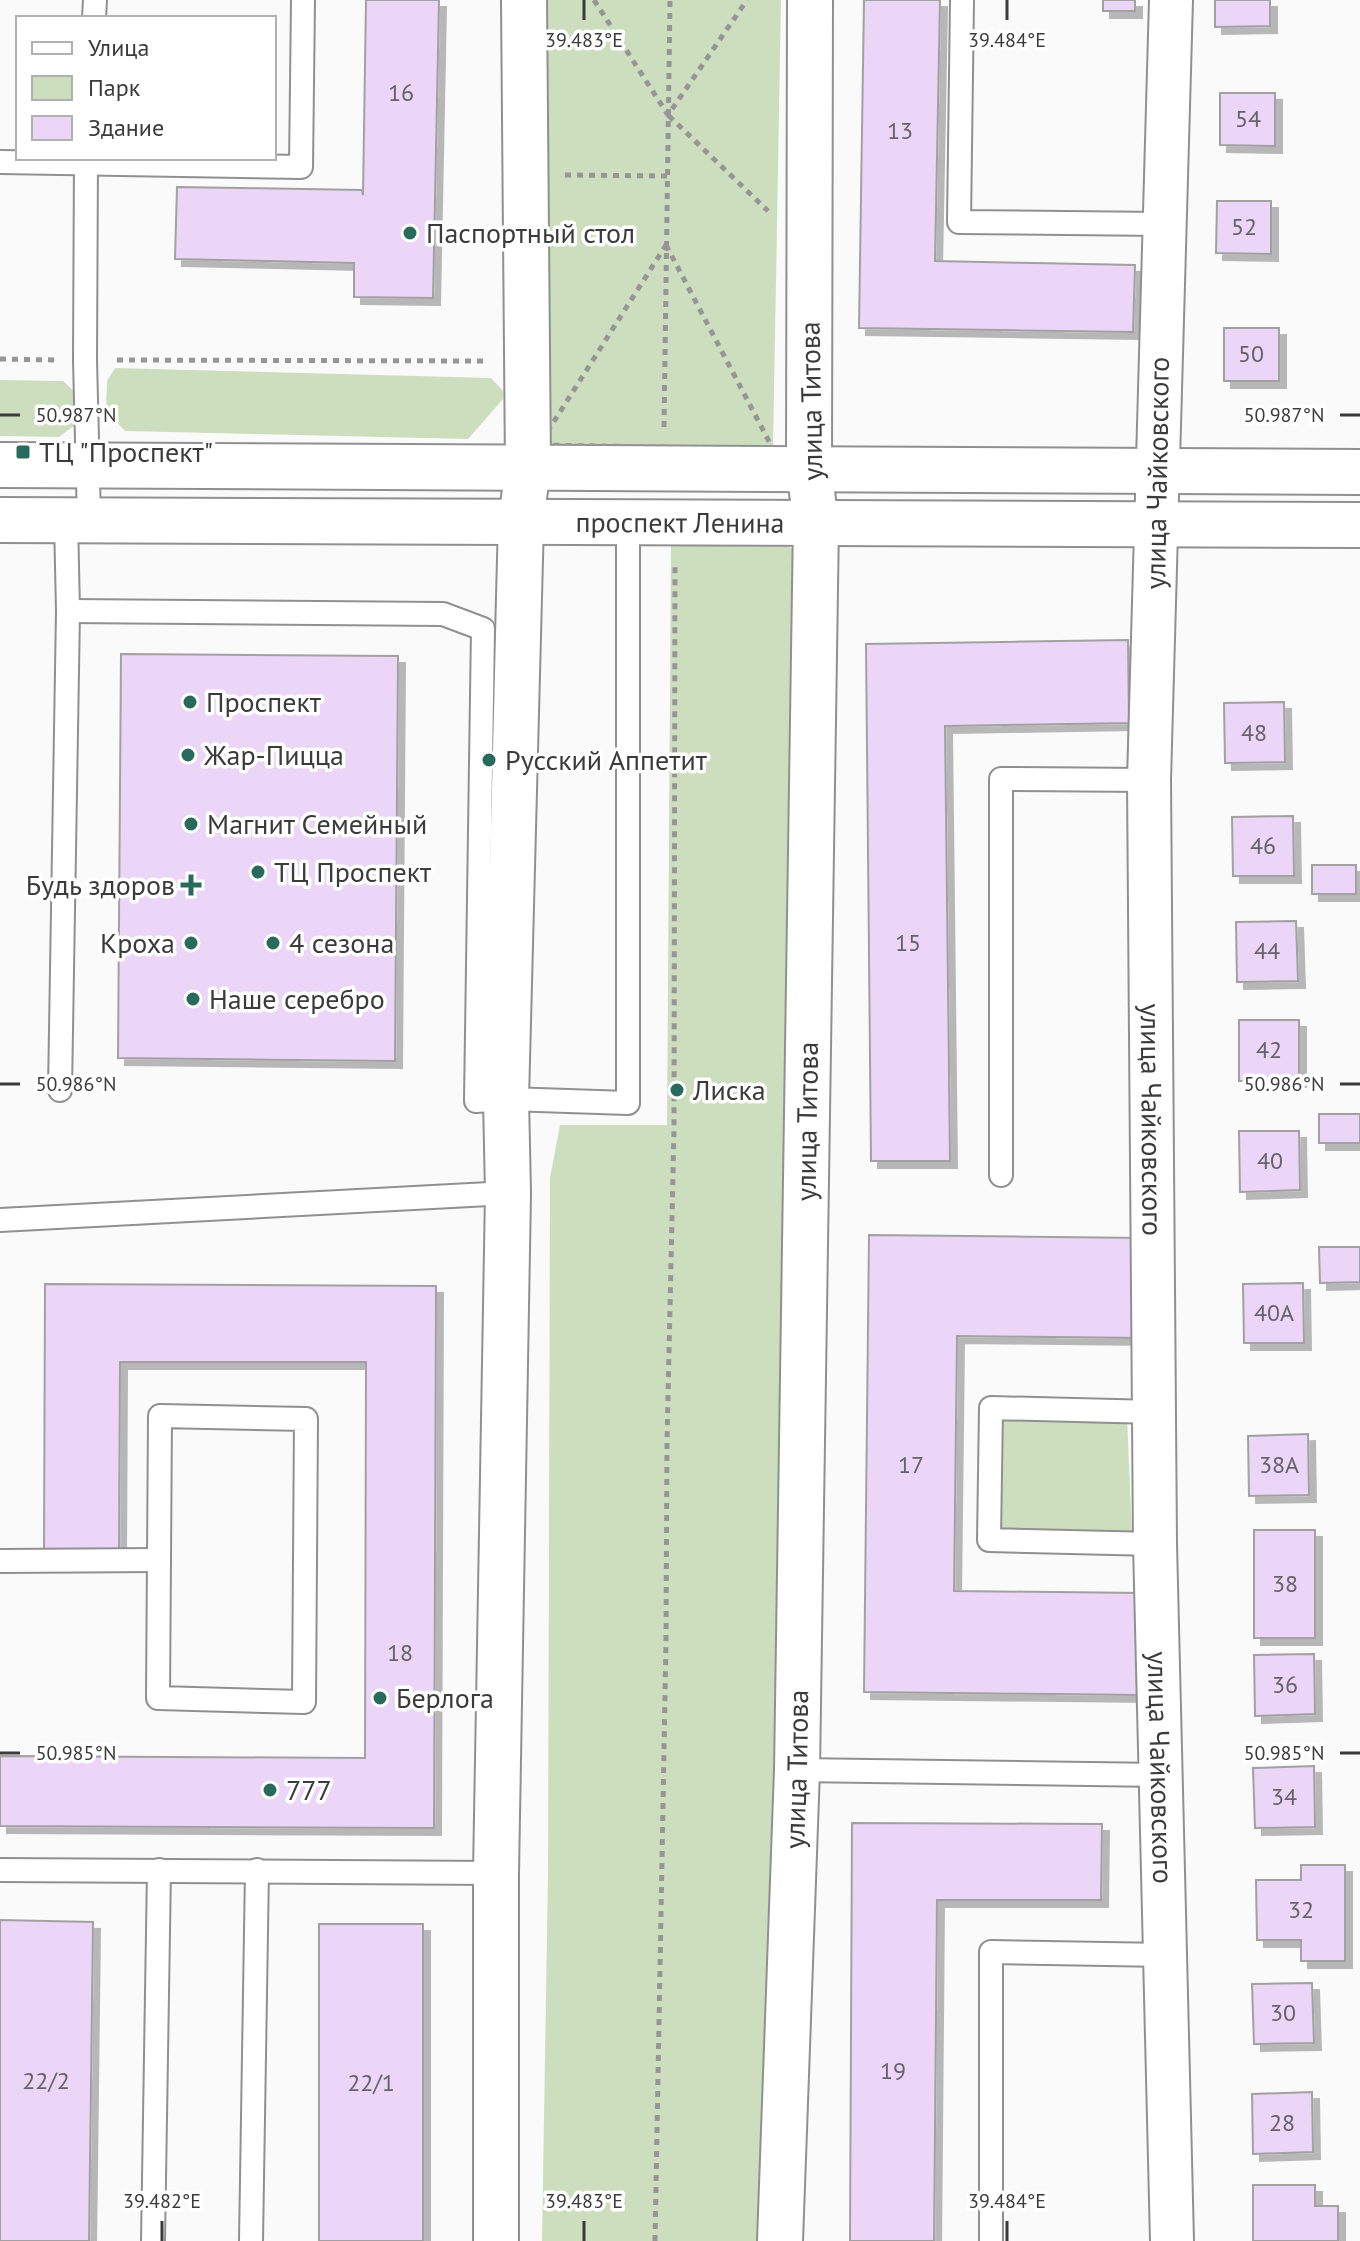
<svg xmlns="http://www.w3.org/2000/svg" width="1360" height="2241" viewBox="0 0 1360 2241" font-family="'PT Sans',sans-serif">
  <defs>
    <filter id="shadow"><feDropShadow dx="7" dy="7" stdDeviation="0" flood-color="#0004"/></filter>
  </defs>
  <rect width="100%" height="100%" fill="#fafafb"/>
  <g fill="#cddebe">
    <polygon points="541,0 781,0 773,449 539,445"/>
    <polygon points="115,368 491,378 503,391 503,399 468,439 125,431 106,411 107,381"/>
    <polygon points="0,380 63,381 76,393 75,425 59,437 0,436"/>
    <polygon points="671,545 789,547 797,550 773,2241 542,2241 548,1873 550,1178 560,1125 667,1125"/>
    <polygon points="998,1416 1127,1416 1132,1537 997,1532"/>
  </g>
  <g fill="#ebd6f7" stroke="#a2a1a2" stroke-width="2" filter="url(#shadow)">
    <polygon points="366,0 439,0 433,298 354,297 354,263 175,259 177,187 362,190 363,195"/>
    <polygon points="864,0 940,0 935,261 1135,265 1133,332 859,328"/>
    <rect x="1103" y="0" width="32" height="11"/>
    <polygon points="1215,0 1270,0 1270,26 1215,27"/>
    <polygon points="1220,93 1275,93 1275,146 1220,145"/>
    <polygon points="1217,201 1271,201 1271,254 1216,253"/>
    <rect x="1224" y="328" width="55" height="53"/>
    <polygon points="1128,640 1129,723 945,726 950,1161 871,1161 866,644"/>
    <polygon points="121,654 398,656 395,1061 118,1058"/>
    <polygon points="1284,702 1285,762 1225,763 1224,703"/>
    <polygon points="1293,816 1294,876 1233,876 1232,817"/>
    <rect x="1312" y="865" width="44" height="29"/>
    <polygon points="1296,921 1298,981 1237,982 1236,922"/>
    <polygon points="1239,1020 1299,1020 1299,1080 1239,1081"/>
    <rect x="1319" y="1114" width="41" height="29"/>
    <polygon points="1239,1131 1299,1131 1300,1190 1240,1192"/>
    <polygon points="869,1235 1145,1238 1144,1338 957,1336 954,1591 1144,1593 1143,1695 864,1692"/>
    <polygon points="1319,1247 1360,1247 1360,1282 1320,1283"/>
    <polygon points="1303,1283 1304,1343 1244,1343 1243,1284"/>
    <polygon points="45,1284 436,1286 434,1828 0,1826 0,1756 365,1758 366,1362 120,1362 119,1550 44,1550"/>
    <polygon points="1308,1434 1309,1495 1249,1496 1248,1436"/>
    <rect x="1254" y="1530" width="61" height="108"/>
    <polygon points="1314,1654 1315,1714 1255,1716 1254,1655"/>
    <polygon points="1314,1766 1315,1827 1255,1828 1253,1768"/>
    <polygon points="852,1823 1102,1824 1101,1900 937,1900 934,2241 850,2241"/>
    <polygon points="1301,1865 1345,1865 1345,1961 1301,1961 1301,1940 1257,1940 1256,1880 1301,1880"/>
    <polygon points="0,1920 93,1922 89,2241 0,2241"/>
    <rect x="319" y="1924" width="104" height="317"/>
    <polygon points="1312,1983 1314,2043 1254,2044 1252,1984"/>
    <polygon points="1312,2092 1313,2152 1253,2154 1252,2094"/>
    <polygon points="1253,2185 1315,2185 1315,2206 1338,2206 1338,2241 1253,2241"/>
  </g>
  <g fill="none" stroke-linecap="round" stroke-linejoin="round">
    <defs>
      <g id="lane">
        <polyline points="962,0 959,222 1164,224"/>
        <polyline points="94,18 95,0"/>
        <polyline points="86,158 85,360 89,520"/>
        <polyline points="0,162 301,167 303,0"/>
        <polyline points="68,611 443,614 483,629 476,1101 506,1099 628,1103 628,522"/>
        <polyline points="60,1090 68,611 66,520"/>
        <polyline points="1001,1175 1001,779 1149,780"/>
        <polyline points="0,1220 508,1193"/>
        <polyline points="1155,1412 991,1408 989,1540 1155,1544"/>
        <polygon points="160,1416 306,1419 304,1702 158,1698"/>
        <polyline points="0,1561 159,1560"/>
        <polyline points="797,1770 1162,1775"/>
        <polyline points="0,1870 496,1873"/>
        <polyline points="153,2241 159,1870"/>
        <polyline points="251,2241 257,1870"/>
        <polyline points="991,2241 991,1952 1166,1955"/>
      </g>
      <g id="street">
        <path id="s1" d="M1171,0L1149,780L1155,1544L1172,2241"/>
      </g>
      <g id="secondary">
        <polyline points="0,465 1360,472"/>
        <path id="s2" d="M0,520L1360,525"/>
        <polyline points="496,2241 496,1873 508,1193 506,1099 521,520 528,468 524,0"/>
        <path id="s3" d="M780,2241L797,1770L816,523L809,469L810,0"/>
      </g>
    </defs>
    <use href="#lane" stroke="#909091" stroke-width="26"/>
    <use href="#street" stroke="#909091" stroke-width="46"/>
    <use href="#secondary" stroke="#909091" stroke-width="48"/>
    <g stroke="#969697" stroke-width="5" stroke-dasharray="6 6" stroke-linecap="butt">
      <polyline points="594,0 668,115 747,0"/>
      <polyline points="669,116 768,211"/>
      <polyline points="565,175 667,176"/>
      <polygon points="666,245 773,449 539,445"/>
      <polyline points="0,359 55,360"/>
      <polyline points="117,360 487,361"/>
      <polyline points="664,427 670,0"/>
      <polyline points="655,2241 666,1641 667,1442 674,1129 675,563"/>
    </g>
    <use href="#lane" stroke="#fff" stroke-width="22"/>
    <use href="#street" stroke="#fff" stroke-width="42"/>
    <use href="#secondary" stroke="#fff" stroke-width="44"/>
  </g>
  <path fill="none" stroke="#3b3b3b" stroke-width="3" d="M584,0V20M1007,0V20M0,415H20M1340,415H1360M0,1084H20M1340,1084H1360M0,1753H20M1340,1753H1360M162,2221V2241M584,2221V2241M1007,2221V2241"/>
  <g fill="#286b5c" stroke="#fff" stroke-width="3">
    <circle cx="410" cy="233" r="8"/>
    <rect x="15" y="444" width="16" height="16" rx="4"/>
    <circle cx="190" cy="702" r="8"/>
    <circle cx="188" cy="755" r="8"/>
    <circle cx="489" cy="760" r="8"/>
    <circle cx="191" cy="824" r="8"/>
    <circle cx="258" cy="872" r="8"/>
    <path d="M187 873h8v8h8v8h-8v8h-8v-8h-8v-8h8z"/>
    <circle cx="191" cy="943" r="8"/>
    <circle cx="273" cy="943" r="8"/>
    <circle cx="193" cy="999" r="8"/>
    <circle cx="677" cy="1090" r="8"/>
    <circle cx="380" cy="1698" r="8"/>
    <circle cx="270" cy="1790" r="8"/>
  </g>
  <g text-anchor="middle" stroke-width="7" stroke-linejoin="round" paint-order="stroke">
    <g font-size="24" fill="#67626a">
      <text x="401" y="101">16</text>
      <text x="1248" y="127">54</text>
      <text x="900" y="139">13</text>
      <text x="1244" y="235">52</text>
      <text x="1251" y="362">50</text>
      <text x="1254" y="741">48</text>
      <text x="1263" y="854">46</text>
      <text x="908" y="951">15</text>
      <text x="1267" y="959">44</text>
      <text x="1269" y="1058">42</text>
      <text x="1270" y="1169">40</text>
      <text x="1274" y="1321">40А</text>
      <text x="911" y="1473">17</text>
      <text x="1279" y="1473">38А</text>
      <text x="1285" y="1592">38</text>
      <text x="400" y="1661">18</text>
      <text x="1285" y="1693">36</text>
      <text x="1284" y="1805">34</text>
      <text x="1301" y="1918">32</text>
      <text x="1283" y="2021">30</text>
      <text x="893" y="2079">19</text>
      <text x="46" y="2089">22/2</text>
      <text x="371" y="2091">22/1</text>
      <text x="1282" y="2131">28</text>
    </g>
    <g font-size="28" fill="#3b3b3b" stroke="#fff" text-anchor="start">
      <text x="426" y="243">Паспортный стол</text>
      <text x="39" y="462">ТЦ "Проспект"</text>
      <text x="206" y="712">Проспект</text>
      <text x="204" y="765">Жар-Пицца</text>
      <text x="505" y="770">Русский Аппетит</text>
      <text x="207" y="834">Магнит Семейный</text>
      <text x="274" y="882">ТЦ Проспект</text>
      <text x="175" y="895" text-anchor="end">Будь здоров</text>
      <text x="175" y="953" text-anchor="end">Кроха</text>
      <text x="289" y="953">4 сезона</text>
      <text x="209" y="1009">Наше серебро</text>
      <text x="693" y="1100">Лиска</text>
      <text x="396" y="1708">Берлога</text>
      <text x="286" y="1800">777</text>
    </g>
    <g font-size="28" fill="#3b3b3b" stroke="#fff">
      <text transform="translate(811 401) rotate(-91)" y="10">улица Титова</text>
      <text transform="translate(1157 473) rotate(-89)" y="10">улица Чайковского</text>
      <text dy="10" stroke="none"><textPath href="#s2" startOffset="680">проспект Ленина</textPath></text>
      <text dy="10" stroke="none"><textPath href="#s3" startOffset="1120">улица Титова</textPath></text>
      <text dy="10" stroke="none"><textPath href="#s1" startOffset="1120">улица Чайковского</textPath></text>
      <text dy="10" stroke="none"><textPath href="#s3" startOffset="472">улица Титова</textPath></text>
      <text dy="10" stroke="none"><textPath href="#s1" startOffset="1768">улица Чайковского</textPath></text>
    </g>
  </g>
  <g font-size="20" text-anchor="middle" fill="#3b3b3b" stroke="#fff" stroke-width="7" stroke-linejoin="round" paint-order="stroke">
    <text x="584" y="47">39.483°E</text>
    <text x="1007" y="47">39.484°E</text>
    <text x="76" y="422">50.987°N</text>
    <text x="1284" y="422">50.987°N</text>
    <text x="76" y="1091">50.986°N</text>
    <text x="1284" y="1091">50.986°N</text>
    <text x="76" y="1760">50.985°N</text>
    <text x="1284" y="1760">50.985°N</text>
    <text x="162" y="2208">39.482°E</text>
    <text x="584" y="2208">39.483°E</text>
    <text x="1007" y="2208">39.484°E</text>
  </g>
  <rect x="16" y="16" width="260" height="144" fill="#ffffff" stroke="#b1b1b1" stroke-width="2"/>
  <rect x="32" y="42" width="40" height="12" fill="#ffffff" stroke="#b1b1b1" stroke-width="2"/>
  <text x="88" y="56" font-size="24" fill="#3b3b3b">Улица</text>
  <rect x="32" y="76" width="40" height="24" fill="#cddebe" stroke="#b1b1b1" stroke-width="2"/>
  <text x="88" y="96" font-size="24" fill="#3b3b3b">Парк</text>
  <rect x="32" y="116" width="40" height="24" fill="#ebd6f7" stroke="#b1b1b1" stroke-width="2"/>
  <text x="88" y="136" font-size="24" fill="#3b3b3b">Здание</text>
</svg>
